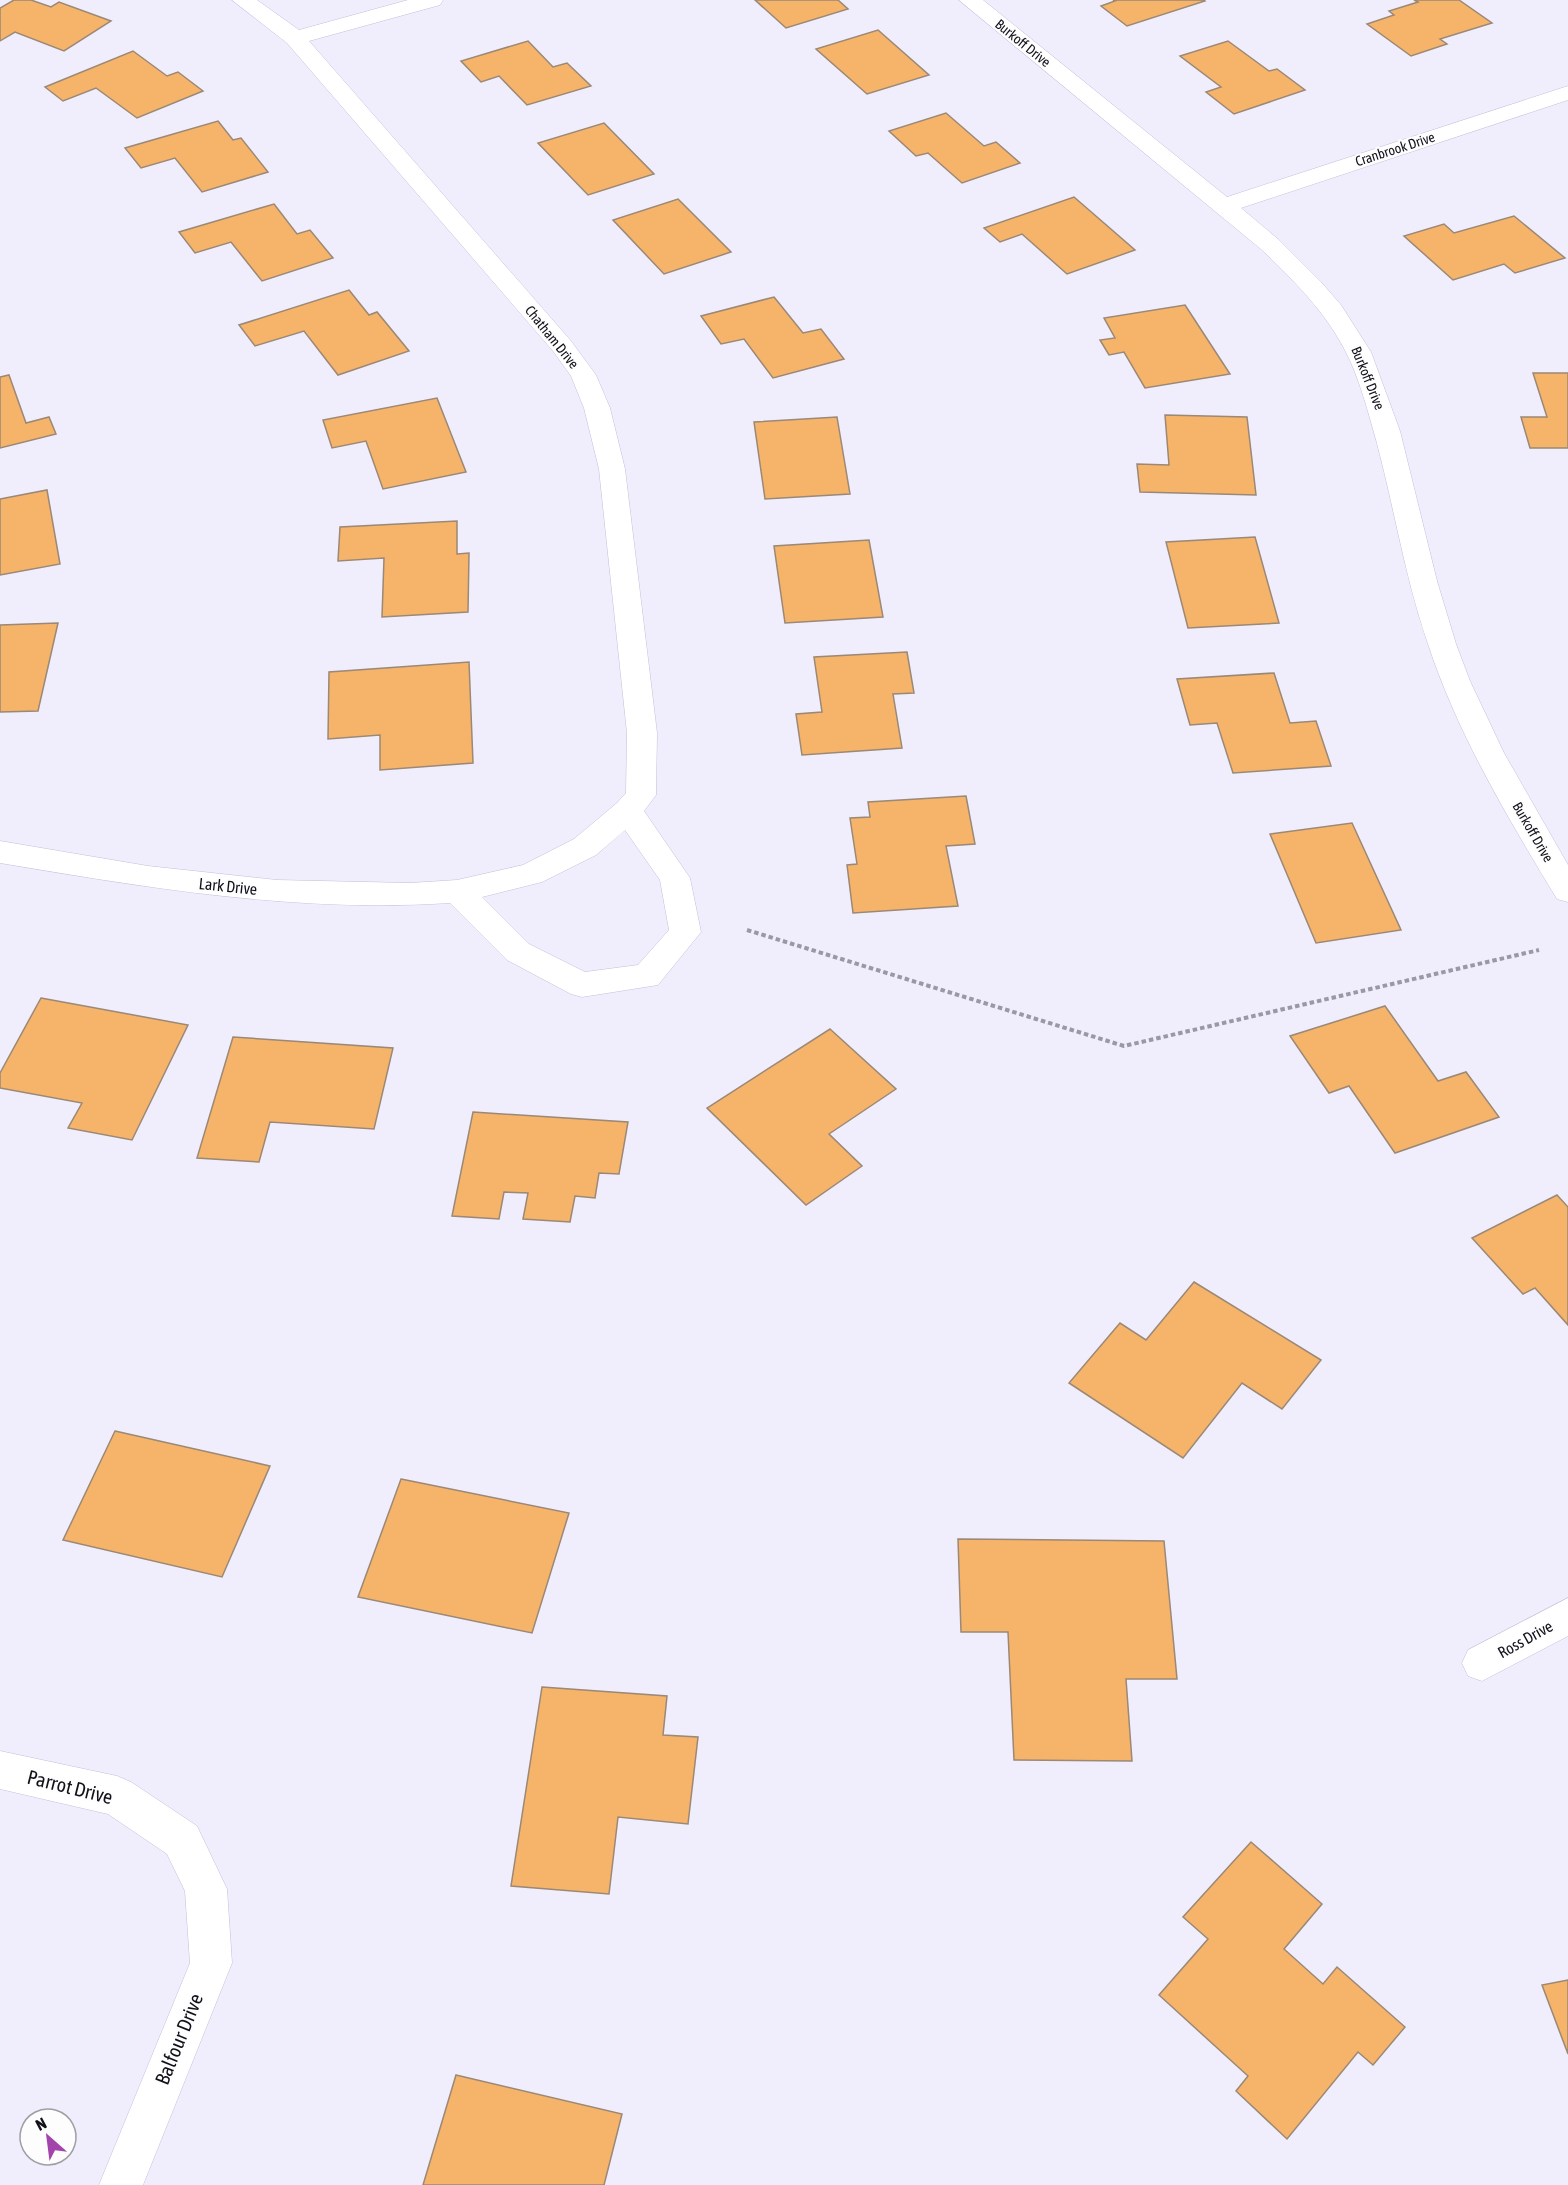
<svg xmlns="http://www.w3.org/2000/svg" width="1568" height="2185" viewBox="0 0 1568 2185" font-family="'Asap Condensed',sans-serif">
  <rect width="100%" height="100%" fill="#f0edfd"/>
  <g fill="#f6b46b" stroke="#9b8875" stroke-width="1.5">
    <polygon points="14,0 31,0 51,7 59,2 111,21 64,51 15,32 0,41 0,8"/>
    <polygon points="755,0 838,0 848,9 786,28"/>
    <polygon points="1113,0 1204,0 1205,1 1127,26 1101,6 1115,1"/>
    <polygon points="1414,0 1459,0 1492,23 1440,39 1447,44 1411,56 1367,24 1394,15 1389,11 1418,2"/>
    <polygon points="878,30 929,75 867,94 816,49"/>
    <polygon points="528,41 553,67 567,63 591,86 527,105 499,76 481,82 461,61"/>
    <polygon points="1228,41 1269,71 1277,69 1305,90 1234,114 1206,92 1221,87 1180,56"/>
    <polygon points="133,51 167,76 178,72 203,91 137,118 96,88 63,101 45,87"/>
    <polygon points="946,113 984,146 996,142 1020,163 962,183 928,153 916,156 889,131"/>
    <polygon points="218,121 233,140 241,138 268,172 202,192 175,158 141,168 125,148"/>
    <polygon points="604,123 654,174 588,195 538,143"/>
    <polygon points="1074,197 1135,250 1067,274 1022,234 1000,242 984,228"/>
    <polygon points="678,199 731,252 664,274 613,220"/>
    <polygon points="274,204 297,234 310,230 333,258 262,281 231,242 195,253 179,232"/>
    <polygon points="1514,216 1565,258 1515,273 1504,264 1453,280 1404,236 1444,224 1454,233"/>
    <polygon points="349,290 369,315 377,312 409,351 338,375 304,331 255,346 239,325"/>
    <polygon points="774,297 803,333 821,329 844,359 773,378 744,339 721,344 701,316"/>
    <polygon points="1185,305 1230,374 1145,388 1124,352 1109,355 1100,340 1115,338 1104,318"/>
    <polygon points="1533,373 1568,373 1568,448 1530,448 1521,417 1547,417"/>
    <polygon points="9,375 26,423 49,417 56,434 0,448 0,377"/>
    <polygon points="437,398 466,472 383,489 366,441 332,448 323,420"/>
    <polygon points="1165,415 1247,417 1256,495 1140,492 1137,464 1169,465"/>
    <polygon points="837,417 850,494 765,499 754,422"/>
    <polygon points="47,490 60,564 0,575 0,499"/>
    <polygon points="457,521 457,554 469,553 468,612 382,617 384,558 338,561 340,527"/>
    <polygon points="1255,537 1279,623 1188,628 1166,542"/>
    <polygon points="869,540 883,617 785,623 774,546"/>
    <polygon points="58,623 38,711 0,712 0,625"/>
    <polygon points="907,652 914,693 893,694 902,748 802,755 796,714 822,712 814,657"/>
    <polygon points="469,662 473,763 380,770 380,735 328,739 329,672"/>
    <polygon points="1274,673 1290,723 1316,721 1331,766 1233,773 1217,723 1190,725 1177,679"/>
    <polygon points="966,796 975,844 946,846 958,906 853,913 847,865 857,864 850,818 870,817 868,802"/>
    <polygon points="1352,823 1401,930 1316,943 1270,834"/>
    <polygon points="41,998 188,1025 132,1140 68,1128 82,1103 0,1088 0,1073"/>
    <polygon points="1385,1006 1438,1081 1466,1072 1499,1117 1395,1153 1349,1086 1329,1093 1290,1036"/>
    <polygon points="830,1029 896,1089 829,1134 862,1166 806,1205 707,1108"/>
    <polygon points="233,1037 393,1048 374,1129 270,1122 259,1162 197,1158"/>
    <polygon points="473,1112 628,1122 619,1174 599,1173 595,1198 575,1196 570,1222 523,1219 528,1193 504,1192 499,1219 452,1216"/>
    <polygon points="1557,1195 1568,1207 1568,1325 1535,1288 1523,1294 1472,1238"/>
    <polygon points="1194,1282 1321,1360 1282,1409 1242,1383 1183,1458 1069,1383 1120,1323 1146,1340"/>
    <polygon points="115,1431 270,1466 222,1577 63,1540"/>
    <polygon points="401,1479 569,1513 532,1633 358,1597"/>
    <polygon points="958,1539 1164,1541 1177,1679 1126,1679 1132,1761 1014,1760 1008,1632 961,1632"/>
    <polygon points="542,1687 667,1696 663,1735 698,1737 688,1824 618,1817 609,1894 511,1886"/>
    <polygon points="1251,1842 1322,1904 1284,1949 1323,1984 1337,1967 1405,2027 1373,2065 1358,2052 1287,2139 1236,2091 1248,2076 1159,1995 1208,1939 1183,1917"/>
    <polygon points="1568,1980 1568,2054 1542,1985"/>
    <polygon points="456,2075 622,2114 604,2185 423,2185"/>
  </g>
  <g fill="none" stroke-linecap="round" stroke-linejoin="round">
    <defs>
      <g id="street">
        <path d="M232,0H257L299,30L408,0H443L440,5L309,41L571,341L596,375L610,408L625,469L657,733L656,795L644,811L690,878L701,932L658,985L582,997L571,994L507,960L450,903C298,913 149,888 0,863V841L148,866L277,880L410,883L457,880L523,865L574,839L617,803L626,793L627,733L599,469L584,408L571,376L553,351L287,43ZM625,830L660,880L669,930L638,965L585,972L529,944L482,897L542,882L596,855Z"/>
        <path d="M959,0H983L1227,197L1568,86V100L1241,208L1279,240L1321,282L1341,305L1371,352L1400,431L1437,581L1456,644L1470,681L1504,753L1568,865V902L1557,899C1508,818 1458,735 1428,644C1402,569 1392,491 1369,415C1362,391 1354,365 1341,343C1321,307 1291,278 1262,250Z"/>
        <polygon points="1568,1598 1568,1636 1482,1681 1468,1676 1462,1663 1468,1650"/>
        <polygon points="0,1751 117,1776 131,1782 197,1826 227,1889 232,1963 143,2185 99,2185 190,1963 185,1891 167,1854 108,1814 0,1789"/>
      </g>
    </defs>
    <use href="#street" stroke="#c4c0d9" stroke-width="1"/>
    <polyline stroke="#9b98a5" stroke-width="4" stroke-dasharray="4.5 3" stroke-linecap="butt" points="747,930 1124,1046 1539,950"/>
    <use href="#street" fill="#fff" fill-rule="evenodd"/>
  </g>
  <g text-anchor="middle" stroke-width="4.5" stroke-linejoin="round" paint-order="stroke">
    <g font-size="14" fill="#121019" stroke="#fdfdfd">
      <text transform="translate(1023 43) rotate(39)" y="5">Burkoff Drive</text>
      <text transform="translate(1395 149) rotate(-18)" y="5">Cranbrook Drive</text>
      <text transform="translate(552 337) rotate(51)" y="5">Chatham Drive</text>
      <text transform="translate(1368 378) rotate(68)" y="5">Burkoff Drive</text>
      <text transform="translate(1533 832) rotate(60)" y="5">Burkoff Drive</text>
    </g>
    <g font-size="16" fill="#121019" stroke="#fdfdfd">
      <text transform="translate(228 886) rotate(6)" y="6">Lark Drive</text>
      <text transform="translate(1525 1639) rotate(-29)" y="6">Ross Drive</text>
    </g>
    <g font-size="20" fill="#121019" stroke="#fdfdfd">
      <text transform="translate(70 1787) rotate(14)" y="7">Parrot Drive</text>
      <text transform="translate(179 2039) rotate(-68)" y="7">Balfour Drive</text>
    </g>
  </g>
  <g transform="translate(48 2137) rotate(332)"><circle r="28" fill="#fdfdfd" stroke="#9f9ea2" stroke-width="1.5"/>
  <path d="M0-4.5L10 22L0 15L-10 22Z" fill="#a343ac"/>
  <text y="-9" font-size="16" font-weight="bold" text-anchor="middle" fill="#121019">N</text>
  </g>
</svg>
